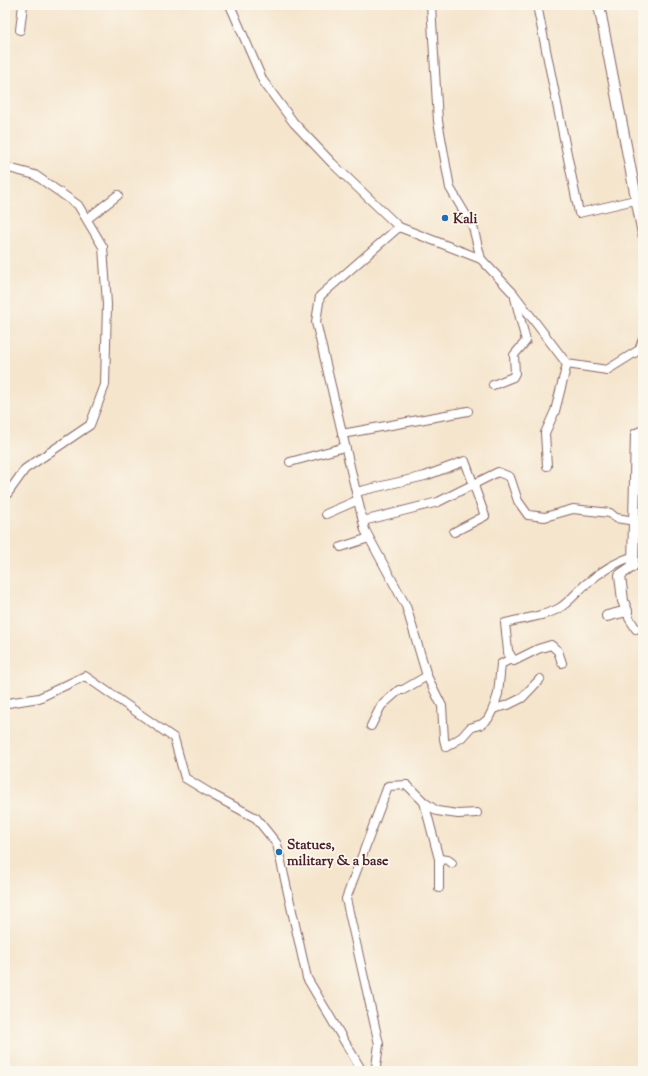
<svg xmlns="http://www.w3.org/2000/svg" width="648" height="1076" viewBox="0 0 648 1076" font-family="'Sorts Mill Goudy',serif">
  <rect width="100%" height="100%" fill="#fbf7ec"/>
  <filter id="ink" filterUnits="userSpaceOnUse"><feTurbulence type="fractalNoise" baseFrequency=".025" numOctaves="2"/><feDisplacementMap in="SourceGraphic" scale="8" xChannelSelector="R" yChannelSelector="G"/><feConvolveMatrix kernelMatrix="1 2 1 2 8 2 1 2 1" color-interpolation-filters="sRGB"/></filter>
  <filter id="wash" filterUnits="userSpaceOnUse"><feTurbulence type="fractalNoise" baseFrequency=".012" numOctaves="4" result="noise"/><feDisplacementMap in="SourceGraphic" scale="16" xChannelSelector="R" yChannelSelector="G"/><feGaussianBlur stdDeviation="0.9" result="paint"/><feColorMatrix in="noise" values="0 0 0 0 0 0 0 0 0 0 0 0 0 0 0 0 0 1.4 0 .05"/><feComposite in="paint" operator="in"/></filter>
  <g filter="url(#wash)">
    <rect width="100%" height="100%" fill="#f5e5cd"/>
    <path fill="#65bce2" stroke="#586e86" d="M643,455V592C637,547 639,501 643,455Z"/>
  </g>
  <g filter="url(#ink)">
    <g fill="none" stroke-linecap="round" stroke-linejoin="round">
      <defs>
        <g id="minor">
          <polyline points="230,5 263,81 294,123 332,163 399,227 481,259 513,293 567,364 607,370 639,350 643,339"/>
          <polyline points="431,5 438,121 450,188 473,227 481,259"/>
          <polyline points="537,5 579,213 635,200"/>
          <polyline points="20,30 23,5"/>
          <polyline points="5,167 35,175 78,205 103,247 107,304 105,385 90,425 25,469 5,497"/>
          <polyline points="87,219 118,195"/>
          <path d="M399,227L320,296L316,322L365,530L406,606L427,676L442,706L444,739L446,747L462,737L470,728L482,724L488,719L493,709L498,694L501,664L509,660L505,623C520,619 548,616 561,607C570,601 578,591 586,584C601,571 615,562 634,556"/>
          <polyline points="493,385 513,377 515,373 514,355 526,341 515,298"/>
          <polyline points="342,434 468,411"/>
          <polyline points="290,462 345,447"/>
          <polyline points="547,466 545,433 555,411 567,364"/>
          <polyline points="356,492 425,476 465,461 485,516 454,532"/>
          <polyline points="326,514 358,500"/>
          <polyline points="363,521 438,502 498,472 510,477 518,501 528,515 545,517 573,509 610,513 616,518 635,521"/>
          <polyline points="341,547 369,538"/>
          <polyline points="627,611 629,618 636,629"/>
          <polyline points="508,651 514,661 538,649 551,645 558,651 562,663"/>
          <polyline points="5,701 8,703 39,698 85,676 174,738 185,778 213,795 256,818 277,844 307,978 362,1071"/>
          <polyline points="493,709 508,705 522,698 540,679"/>
          <polyline points="371,726 381,706 399,690 403,690 427,676"/>
          <polyline points="424,802 437,811 458,814 477,813"/>
          <polyline points="439,859 448,860 452,863"/>
          <polyline points="374,1071 376,1067 379,1044 346,899 388,786 407,785 424,802 439,859 439,888"/>
        </g>
        <g id="tertiary">
          <polyline points="599,5 643,234"/>
          <polyline points="607,616 627,611 623,601 620,575 633,566 636,434 643,431"/>
        </g>
      </defs>
      <use href="#minor" stroke="#866464" stroke-width="10"/>
      <use href="#tertiary" stroke="#866464" stroke-width="12"/>
      <use href="#minor" stroke="#fff" stroke-width="8"/>
      <use href="#tertiary" stroke="#fff" stroke-width="10"/>
    </g>
  </g>
  <g fill="#1f6fb2" stroke="#fbf7ec" stroke-width="1.5">
    <circle cx="445" cy="218" r="4"/>
    <circle cx="279" cy="852" r="4"/>
  </g>
  <g text-anchor="middle" stroke-width="3.5" stroke-linejoin="round" paint-order="stroke">
    <g font-size="14" font-weight="bold" fill="#4a1f2b" stroke="#fbf7ec" text-anchor="start">
      <text x="453" y="223">Kali</text>
      <text x="287" y="849">Statues,<tspan x="287" dy="16">military &amp; a base</tspan></text>
    </g>
  </g>
  <rect width="648" height="1076" fill="none" stroke="#fbf7ec" stroke-width="20"/>
</svg>
